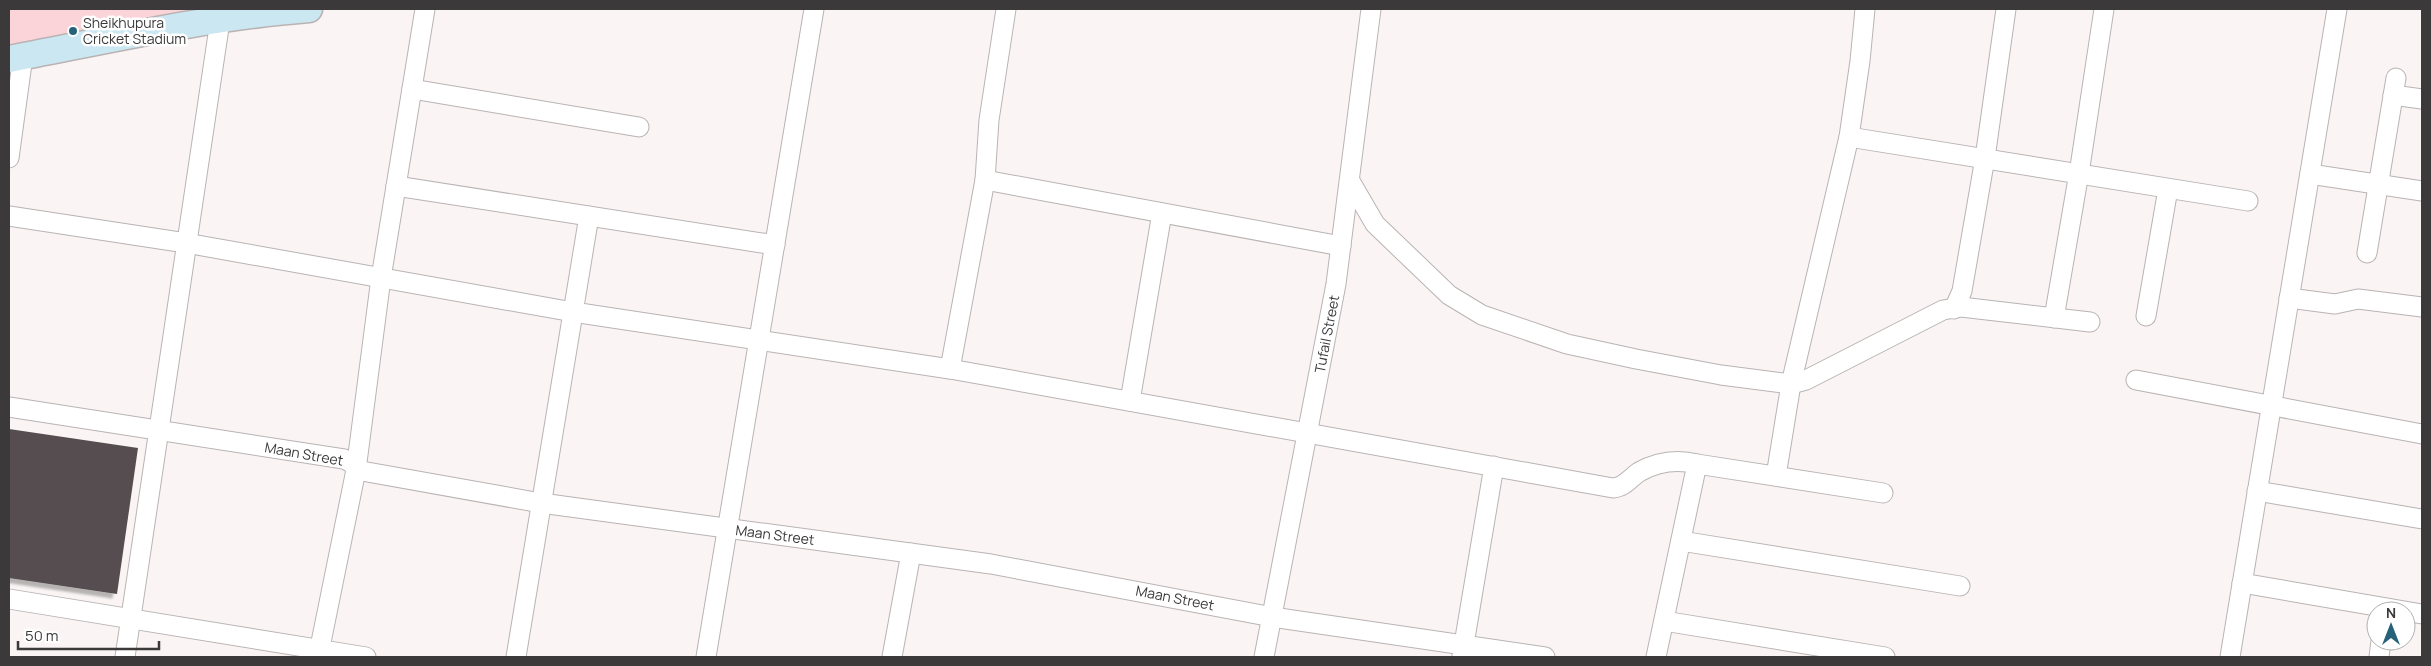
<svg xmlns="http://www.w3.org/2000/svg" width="2431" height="666" viewBox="0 0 2431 666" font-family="Manrope,sans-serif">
  <defs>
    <filter id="shadow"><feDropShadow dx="-4.5" dy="4.5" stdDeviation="1" flood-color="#0004"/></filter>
  </defs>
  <rect width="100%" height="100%" fill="#faf4f4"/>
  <polygon fill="#fbd4d9" points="9,9 266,9 9,53"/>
  <polygon fill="#544e4f" filter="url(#shadow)" points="9,429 138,448 117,594 9,578"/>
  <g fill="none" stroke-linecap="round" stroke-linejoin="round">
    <defs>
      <g id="street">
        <polyline points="412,89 639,127"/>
        <polyline points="2393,95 2422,99"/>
        <polyline points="1849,137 2248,201"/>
        <polyline points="9,158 23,56"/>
        <polyline points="2310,174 2422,191"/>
        <polyline points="985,180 1341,246"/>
        <polyline points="1350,181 1375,224 1449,295 1482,315 1567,344 1636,359 1721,375 1791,384 1806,380 1943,310 1961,307 2090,322"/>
        <polyline points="396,186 775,245"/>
        <path d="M9,216L186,243L573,312L950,369L1613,488C1625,487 1630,478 1639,472C1657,462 1677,459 1697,464"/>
        <polyline points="2367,253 2396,78"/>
        <polyline points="2289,298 2335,304 2358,299 2422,307"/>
        <polyline points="1954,309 1962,291 1985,158 2006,9"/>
        <polyline points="2146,316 2168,189"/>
        <polyline points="2054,318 2080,167 2104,9"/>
        <polyline points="950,369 985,180 989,120 1006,9"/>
        <polyline points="2136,380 2422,434"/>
        <polyline points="1130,401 1162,213"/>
        <polyline points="9,407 344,459 352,463 356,470 541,503 991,564 1272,617 1545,657"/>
        <polyline points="1776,476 1791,384 1849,137 1860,61 1865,9"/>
        <polyline points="2257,491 2422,519"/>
        <polyline points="1681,541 1960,586"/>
        <polyline points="2242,583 2422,614"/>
        <polyline points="9,599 366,657"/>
        <polyline points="1664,621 1885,657"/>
        <polyline points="1462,656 1494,466"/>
        <polyline points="125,657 220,21"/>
        <polyline points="318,657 356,470 381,278 425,9"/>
        <polyline points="516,657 589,216"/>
        <polyline points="706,657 814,9"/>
        <polyline points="892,657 911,553"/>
        <polyline points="1264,657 1336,284 1371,9"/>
        <polyline points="1656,657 1697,464 1883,493"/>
        <polyline points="2230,657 2337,9"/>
        <polyline points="2379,657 2381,641"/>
      </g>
      <path id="secondary" d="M9,59C108,40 208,17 309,9"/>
    </defs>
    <use href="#street" stroke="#bab3b4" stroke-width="21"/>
    <use href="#secondary" stroke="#bab3b4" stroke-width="29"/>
    <use href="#street" stroke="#fff" stroke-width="19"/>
    <use href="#secondary" stroke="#cbe7f2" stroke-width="26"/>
  </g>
  <circle fill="#26627a" stroke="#fff" stroke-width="2" cx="73" cy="31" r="5"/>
  <g text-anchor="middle" stroke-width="5" stroke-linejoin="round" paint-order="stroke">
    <g font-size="14" fill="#3b3939" stroke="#fff" text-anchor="start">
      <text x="83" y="28">Sheikhupura<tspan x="83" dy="16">Cricket Stadium</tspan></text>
    </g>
    <g font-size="14" fill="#3b3939" stroke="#fff">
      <text transform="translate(1327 334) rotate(-79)" y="5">Tufail Street</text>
      <text transform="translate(304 454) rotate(10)" y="5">Maan Street</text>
      <text transform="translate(775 535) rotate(7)" y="5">Maan Street</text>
      <text transform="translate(1175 598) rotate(11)" y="5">Maan Street</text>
    </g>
  </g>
  <rect width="2431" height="666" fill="none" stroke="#3b3939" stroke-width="20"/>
  <g transform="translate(2391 626)"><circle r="24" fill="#ffffff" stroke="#b1b0b0"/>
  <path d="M0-4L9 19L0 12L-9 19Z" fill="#26627a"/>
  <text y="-8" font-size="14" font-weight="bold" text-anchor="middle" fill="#3b3939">N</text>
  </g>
  <path d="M18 641v8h141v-8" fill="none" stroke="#3b3939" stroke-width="2.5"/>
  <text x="25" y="641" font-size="15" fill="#3b3939" stroke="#ffffff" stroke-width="4" paint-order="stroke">50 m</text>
</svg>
